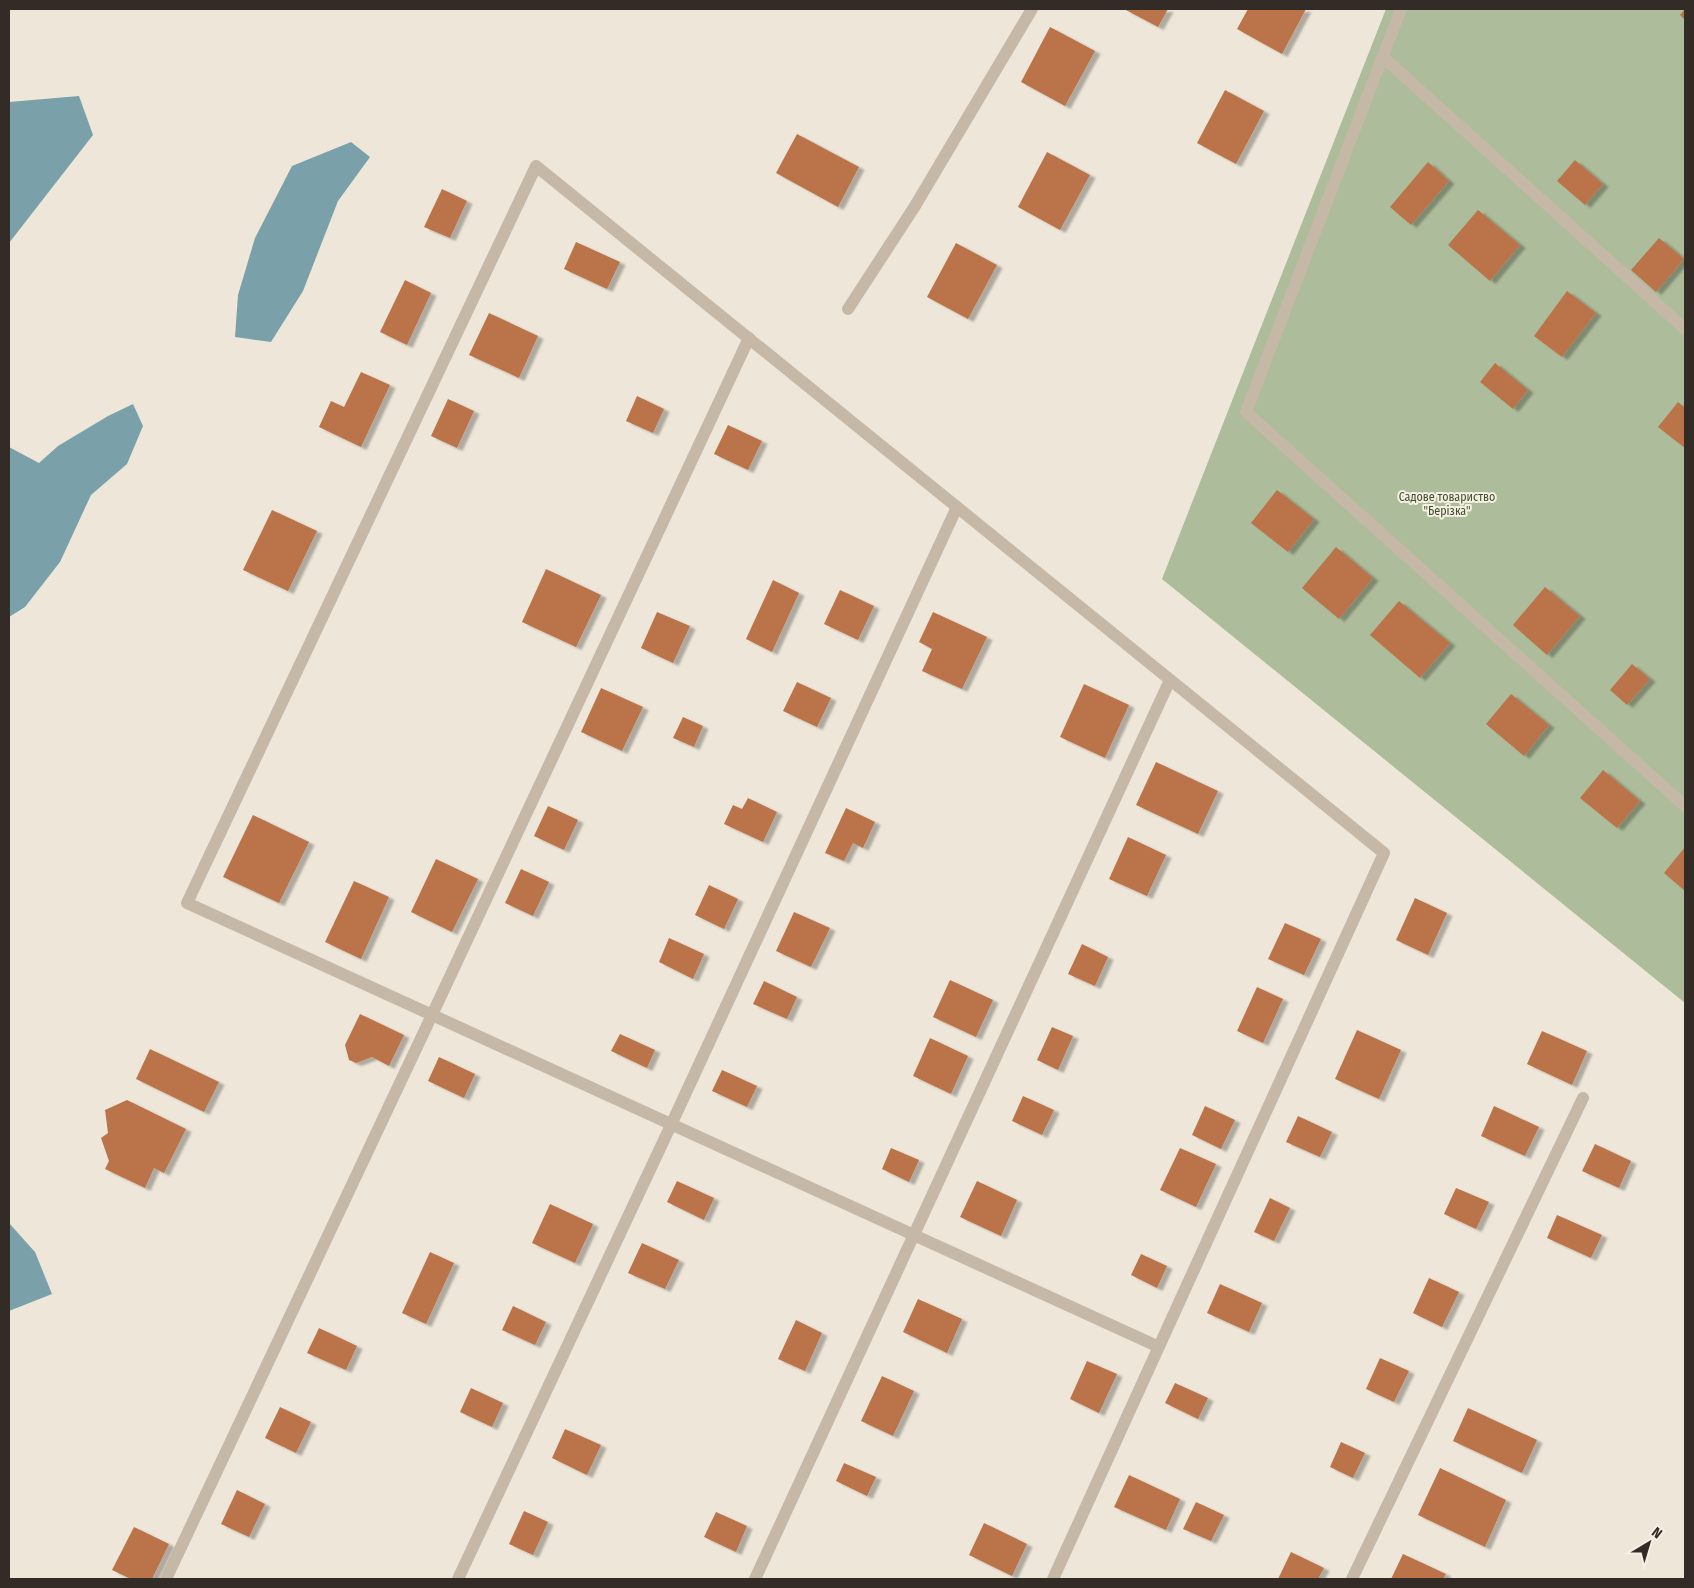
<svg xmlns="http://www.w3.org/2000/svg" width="1694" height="1588" viewBox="0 0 1694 1588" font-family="'Fira Sans Condensed',sans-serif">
  <defs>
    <filter id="shadow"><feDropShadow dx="5.5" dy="3" stdDeviation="1" flood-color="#0004"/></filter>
  </defs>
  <rect width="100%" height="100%" fill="#eee7d9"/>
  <polygon fill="#adbc9a" points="1386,9 1685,9 1685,1003 1162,579"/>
  <g fill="#7aa1a9">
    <polygon points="79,96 93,135 9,243 9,102"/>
    <polygon points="351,142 370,157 338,201 303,291 271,342 235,337 238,295 255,238 292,166"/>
    <polygon points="133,404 143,426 127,464 91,495 60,562 25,607 9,617 9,447 39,463 58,446 108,416"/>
    <polygon points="9,1223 35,1252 52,1294 9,1311"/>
  </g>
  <g fill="#bb734a" filter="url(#shadow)">
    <polygon points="1124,9 1168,9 1158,27"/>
    <polygon points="1248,9 1306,9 1282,54 1237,29"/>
    <polygon points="1685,9 1685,20 1680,15"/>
    <polygon points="1050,27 1095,51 1065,106 1021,82"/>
    <polygon points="1225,90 1264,111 1236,164 1197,143"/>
    <polygon points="797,134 859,167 838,207 776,173"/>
    <polygon points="1047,152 1090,175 1060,230 1018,207"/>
    <polygon points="1575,160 1603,184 1585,205 1557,181"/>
    <polygon points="1428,162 1449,181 1411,225 1390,207"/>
    <polygon points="442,189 467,201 450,238 424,227"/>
    <polygon points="1478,210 1520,245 1490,281 1448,245"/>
    <polygon points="1659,238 1684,259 1656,292 1631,270"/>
    <polygon points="576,242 620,262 607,289 564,269"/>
    <polygon points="956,243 997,265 968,319 927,297"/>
    <polygon points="405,280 431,293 407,345 380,332"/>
    <polygon points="1567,291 1596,313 1562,357 1534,336"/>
    <polygon points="489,313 538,336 519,378 469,355"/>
    <polygon points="1495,363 1528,390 1513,409 1480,382"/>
    <polygon points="361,372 390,385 361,447 319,427 331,401 344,407"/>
    <polygon points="637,396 664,409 653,433 626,421"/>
    <polygon points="448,399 474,411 457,448 431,436"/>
    <polygon points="1678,402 1685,408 1685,448 1658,427"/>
    <polygon points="728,425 762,441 748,470 714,454"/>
    <polygon points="1277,490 1314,519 1288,552 1251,523"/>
    <polygon points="272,510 317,531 288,591 243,570"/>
    <polygon points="1336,547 1373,578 1339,619 1302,588"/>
    <polygon points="546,569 601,595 576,647 522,622"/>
    <polygon points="773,580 799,593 772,652 746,639"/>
    <polygon points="1545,587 1580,616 1547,655 1513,625"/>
    <polygon points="840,590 874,606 858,640 824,624"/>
    <polygon points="1399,601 1450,643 1420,678 1370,635"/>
    <polygon points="657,612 690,626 673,663 641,648"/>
    <polygon points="933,612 987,637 962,689 922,671 932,649 919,642"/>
    <polygon points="1632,664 1650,679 1627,705 1610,690"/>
    <polygon points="797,682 831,698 817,727 783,711"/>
    <polygon points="1084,684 1129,705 1105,758 1060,737"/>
    <polygon points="601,688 643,707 622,751 581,732"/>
    <polygon points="1511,694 1549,725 1524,756 1486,724"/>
    <polygon points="683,717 703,726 694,747 673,738"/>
    <polygon points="1156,762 1218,791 1198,834 1136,805"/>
    <polygon points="1603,770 1640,801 1617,828 1580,798"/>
    <polygon points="748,798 777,812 763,842 724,824 733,805 742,809"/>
    <polygon points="548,806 578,820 564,850 534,836"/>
    <polygon points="846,808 875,822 863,848 853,843 844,861 825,853"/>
    <polygon points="253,815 309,842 279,903 223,877"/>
    <polygon points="1128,837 1166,855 1147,896 1109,879"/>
    <polygon points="1685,847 1685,891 1664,873"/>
    <polygon points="436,859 478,879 452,932 411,912"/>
    <polygon points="521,869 549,882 533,916 505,903"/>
    <polygon points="354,881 389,897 361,959 325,942"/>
    <polygon points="709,885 738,899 724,929 695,915"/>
    <polygon points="1415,898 1447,913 1428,955 1396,940"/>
    <polygon points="794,912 830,928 811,967 776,951"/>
    <polygon points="1285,923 1321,939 1304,975 1268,959"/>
    <polygon points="669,938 704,954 693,979 659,962"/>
    <polygon points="1082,944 1108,957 1095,986 1068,974"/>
    <polygon points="950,980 993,1000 976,1037 933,1017"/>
    <polygon points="764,981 797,997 787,1019 753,1004"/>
    <polygon points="1257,987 1283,999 1263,1043 1237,1031"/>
    <polygon points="360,1014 404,1035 389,1066 372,1057 356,1063 349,1060 345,1045"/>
    <polygon points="1052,1027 1073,1036 1058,1070 1037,1060"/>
    <polygon points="1357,1030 1401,1050 1379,1099 1335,1079"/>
    <polygon points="1542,1031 1587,1051 1572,1085 1527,1064"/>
    <polygon points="620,1034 655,1050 647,1068 611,1051"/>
    <polygon points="930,1038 968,1056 951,1094 913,1076"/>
    <polygon points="150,1049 219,1082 204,1112 136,1079"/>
    <polygon points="439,1057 475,1074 464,1098 428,1081"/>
    <polygon points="722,1070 757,1086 747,1107 712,1091"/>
    <polygon points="1023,1096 1054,1110 1042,1135 1012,1121"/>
    <polygon points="127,1100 186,1129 164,1173 154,1168 145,1188 105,1169 109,1161 101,1138 108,1133 105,1110"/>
    <polygon points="1205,1106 1235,1120 1221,1149 1192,1135"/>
    <polygon points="1494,1106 1539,1127 1525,1156 1481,1136"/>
    <polygon points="1298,1116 1332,1132 1320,1157 1286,1142"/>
    <polygon points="1595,1144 1631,1161 1619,1188 1582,1171"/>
    <polygon points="891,1148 919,1160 909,1182 882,1169"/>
    <polygon points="1180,1148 1216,1164 1196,1207 1160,1190"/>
    <polygon points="677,1181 714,1198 704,1220 667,1202"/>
    <polygon points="977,1181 1017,1200 1001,1236 960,1217"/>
    <polygon points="1456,1188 1489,1202 1476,1229 1444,1214"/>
    <polygon points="1270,1198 1290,1208 1274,1241 1254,1232"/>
    <polygon points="550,1204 593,1224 575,1263 532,1243"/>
    <polygon points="1557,1215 1602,1235 1591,1258 1547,1238"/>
    <polygon points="642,1243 679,1260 665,1289 628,1273"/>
    <polygon points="430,1252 454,1263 426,1324 402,1313"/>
    <polygon points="1141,1254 1167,1266 1157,1288 1131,1275"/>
    <polygon points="1429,1278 1459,1292 1442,1327 1413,1313"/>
    <polygon points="1220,1284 1262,1303 1249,1332 1207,1313"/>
    <polygon points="918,1299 962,1319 947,1353 903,1332"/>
    <polygon points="513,1306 546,1322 535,1345 502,1330"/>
    <polygon points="796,1320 822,1333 805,1371 778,1359"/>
    <polygon points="319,1328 357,1346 346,1370 307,1353"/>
    <polygon points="1380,1358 1409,1371 1394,1402 1366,1389"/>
    <polygon points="1087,1361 1117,1374 1099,1413 1070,1399"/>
    <polygon points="882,1376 914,1391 893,1436 861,1421"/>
    <polygon points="1175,1383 1208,1398 1198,1419 1165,1403"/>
    <polygon points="471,1388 503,1403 492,1427 460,1412"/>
    <polygon points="280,1407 311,1422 296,1453 265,1438"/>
    <polygon points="1468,1408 1537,1440 1522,1473 1453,1441"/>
    <polygon points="565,1429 601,1445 587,1475 552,1458"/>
    <polygon points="1341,1442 1365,1453 1353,1478 1330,1467"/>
    <polygon points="844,1463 876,1477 867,1496 836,1481"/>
    <polygon points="1440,1468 1506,1500 1485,1547 1418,1515"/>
    <polygon points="1129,1475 1180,1499 1166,1530 1114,1507"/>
    <polygon points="237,1490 265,1504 249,1537 221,1524"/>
    <polygon points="1196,1502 1224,1515 1211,1541 1183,1529"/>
    <polygon points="524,1511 548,1522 533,1555 509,1544"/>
    <polygon points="716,1512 747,1526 736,1552 704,1537"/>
    <polygon points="984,1523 1027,1544 1012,1576 969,1555"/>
    <polygon points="134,1527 169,1544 152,1579 131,1579 112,1570"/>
    <polygon points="1291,1552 1324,1568 1318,1579 1278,1579"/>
    <polygon points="1403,1554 1446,1574 1443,1579 1391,1579"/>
  </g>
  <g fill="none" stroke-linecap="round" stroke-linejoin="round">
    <g stroke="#c5b8a6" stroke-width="12">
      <polyline points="1401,9 1246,412 1685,806"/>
      <polyline points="1383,57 1685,329"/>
      <polyline points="848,309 915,206 1032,9"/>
      <polyline points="166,1579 432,1015 749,338"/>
      <polyline points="458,1579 671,1125 957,507"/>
      <polyline points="755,1579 1170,680"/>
      <polyline points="1053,1579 1384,853 536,166 187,903 1159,1347"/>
      <polyline points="1352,1579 1583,1098"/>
    </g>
  </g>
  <g text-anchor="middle" stroke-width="4" stroke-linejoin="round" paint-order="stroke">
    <g font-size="12" fill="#3e4e2c" stroke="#f7f0e4">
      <text x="1447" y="501">Садове товариство<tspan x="1447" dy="14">"Берізка"</tspan></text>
    </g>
  </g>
  <rect width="1694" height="1588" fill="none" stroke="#322b26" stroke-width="20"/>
  <g transform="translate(1649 1543) rotate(38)" stroke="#f7f0e4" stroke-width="4" paint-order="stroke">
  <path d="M0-4L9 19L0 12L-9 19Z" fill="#322b26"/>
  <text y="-8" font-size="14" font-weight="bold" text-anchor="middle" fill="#322b26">N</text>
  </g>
</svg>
